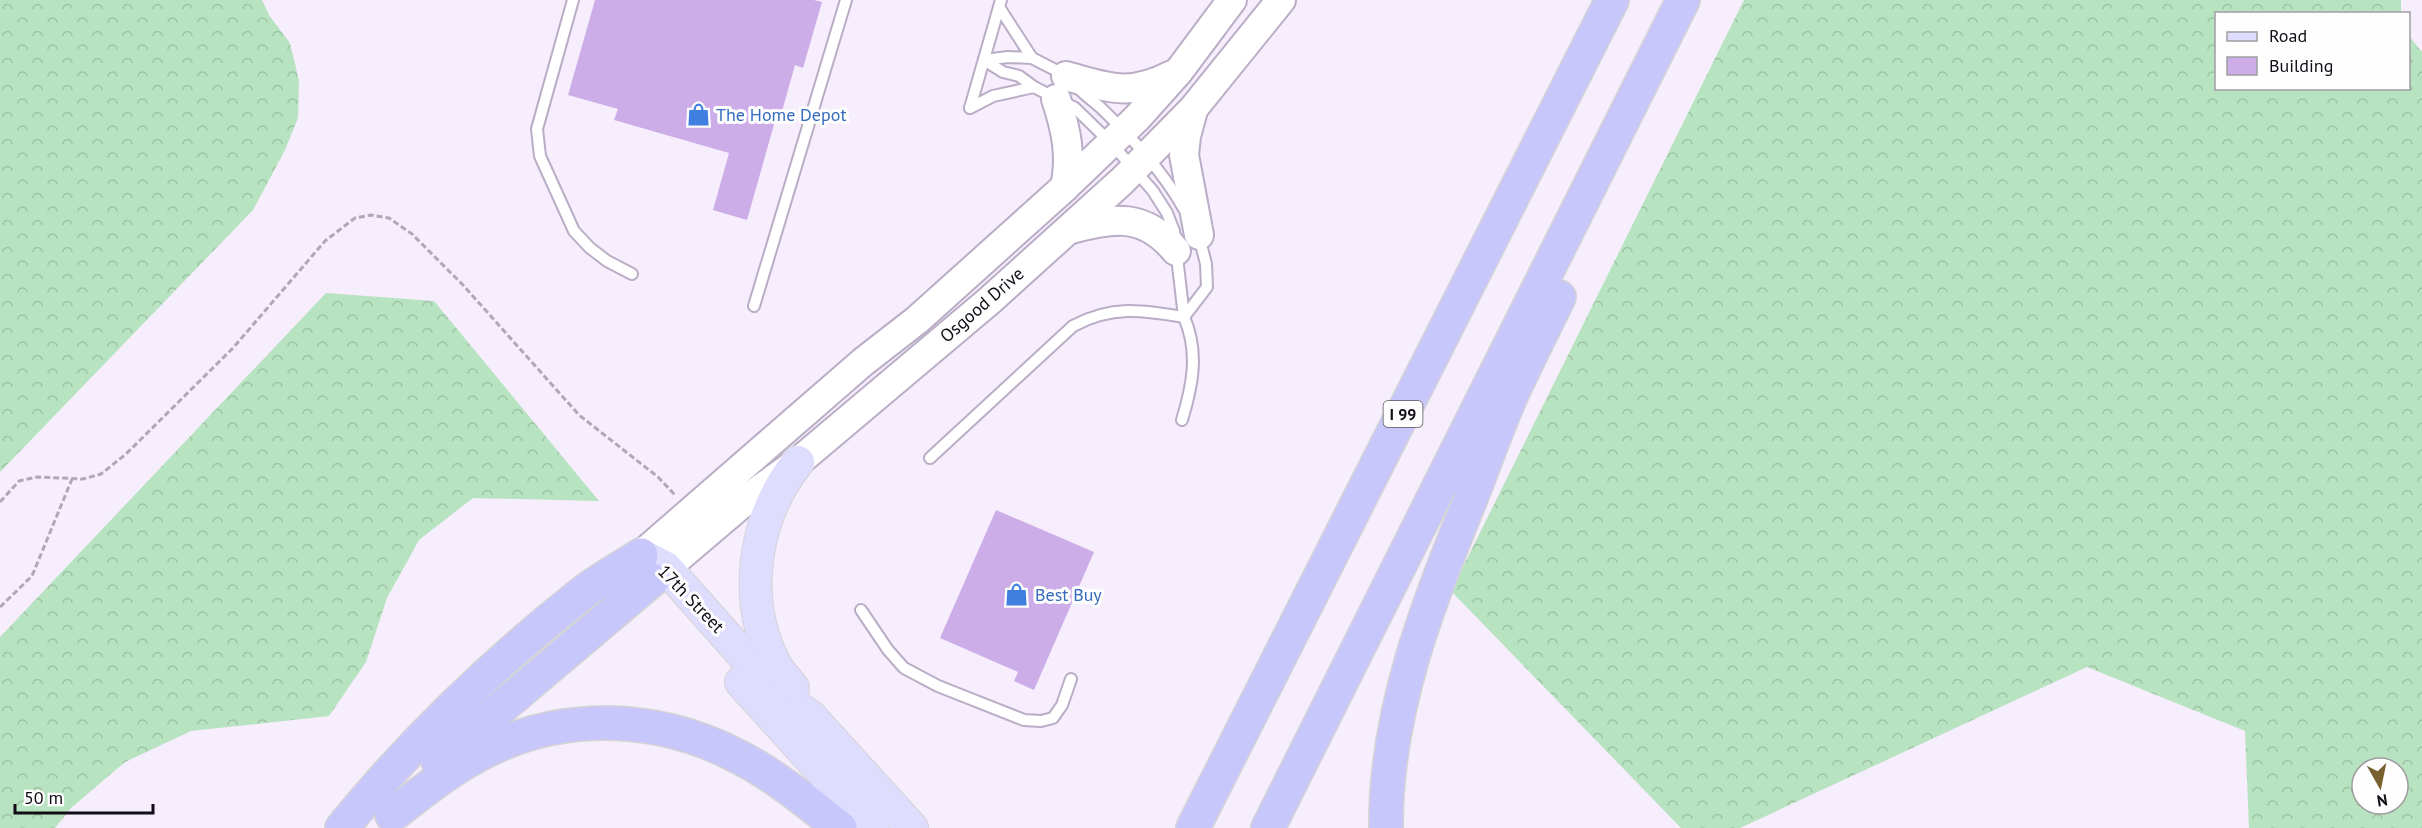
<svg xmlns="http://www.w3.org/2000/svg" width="2422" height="828" viewBox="0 0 2422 828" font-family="'PT Sans',sans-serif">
  <defs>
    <pattern id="forest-crowns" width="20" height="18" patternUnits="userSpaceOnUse" patternTransform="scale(1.5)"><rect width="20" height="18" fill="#b8e3c0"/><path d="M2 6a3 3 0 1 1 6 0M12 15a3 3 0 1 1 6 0" fill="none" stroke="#9dc2a4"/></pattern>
  </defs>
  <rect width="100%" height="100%" fill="#f6edfd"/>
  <g fill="url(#forest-crowns)" fill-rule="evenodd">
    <polygon points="0,0 262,0 269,15 290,43 299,81 298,118 285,150 253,210 0,472"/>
    <path d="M1744,0H2401V13L2216,14V88H2408L2409,36L2422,52V828H2249L2245,731L2087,667L1740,828H1681L1451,591ZM2362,768H2398V804H2362Z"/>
    <polygon points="326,293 434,301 599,501 473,498 419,540 387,598 366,662 329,716 191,731 125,762 71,808 55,828 0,828 0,637"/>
  </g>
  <g fill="#ccade7">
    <polygon points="595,0 814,0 822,2 803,68 795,65 779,122 775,121 747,220 713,210 729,153 614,120 618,109 568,95"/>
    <polygon points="996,510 1094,552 1034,690 1014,681 1018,672 940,638"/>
  </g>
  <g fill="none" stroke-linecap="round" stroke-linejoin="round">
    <defs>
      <g id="lane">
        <polyline points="573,0 537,129 540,156 574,231 590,248 607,261 632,274"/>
        <polyline points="999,7 1032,58"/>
        <polyline points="984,60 1008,57 1032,58 1065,75"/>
        <polyline points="984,60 1003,72 1019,76 1034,87 1075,108 1111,143 1153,191 1167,213 1174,231 1184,317"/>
        <path d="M1078,88C1085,95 1093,101 1100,107C1132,138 1162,170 1184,209"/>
        <polyline points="970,108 1001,0"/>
        <polyline points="970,108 993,96 1034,87"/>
        <polyline points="754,306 846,0"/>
        <polyline points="1184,317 1207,287 1206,264 1199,236"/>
        <path d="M930,458L1073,326C1112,305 1142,310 1184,317C1199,352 1193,384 1182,420"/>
        <polyline points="861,610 888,650 904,668 938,686 1024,720 1041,721 1053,718 1062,705 1071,679"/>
      </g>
      <g id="secondary">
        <path d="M1066,76C1110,88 1129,97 1172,75"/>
        <path d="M1056,99C1066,129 1072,156 1065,187"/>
        <polyline points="1193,110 1186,136 1184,155 1199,235"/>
        <path d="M1071,229C1114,217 1145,213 1176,251"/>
        <polyline points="641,555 863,362 917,320 1065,187 1137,118 1179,71 1232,0"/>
        <polyline points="652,580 752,495 798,462 989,301 1122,181 1193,109 1281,0"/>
      </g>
      <g id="primary">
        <polyline points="641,555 666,568 774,690 811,717 912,828"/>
        <polyline points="741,682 873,828"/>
        <path d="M793,688C788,681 781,674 776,666C741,601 753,518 798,462"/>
      </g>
      <g id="highway">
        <polyline points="438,761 652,580"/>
        <path d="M392,815C416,797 440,777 466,762C551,710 653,712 739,757C776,776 808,803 840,828"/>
        <path d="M342,828C412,742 493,664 580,595C599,580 621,568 641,555"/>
        <polyline points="1193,828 1612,0"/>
        <polyline points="1268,828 1683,0"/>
        <path d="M1386,828C1385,713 1428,603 1471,498C1484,465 1496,430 1511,396C1526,363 1543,330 1559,297"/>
      </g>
    </defs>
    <use href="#lane" stroke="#baadc6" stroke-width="14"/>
    <use href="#secondary" stroke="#baadc6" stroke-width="32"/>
    <use href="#primary" stroke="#d4d3d5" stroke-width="34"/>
    <use href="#highway" stroke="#d4d3d5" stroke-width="36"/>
    <g stroke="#b0a8b6" stroke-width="3" stroke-dasharray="6 3" stroke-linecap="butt">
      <polyline points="0,502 19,481 37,477 83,479 101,474 126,454 233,348 325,241 355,218 371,215 389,218 412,234 463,285 579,415 658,477 675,495"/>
      <polyline points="0,607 32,576 72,479"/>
    </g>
    <use href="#lane" stroke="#fff" stroke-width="10"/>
    <use href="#secondary" stroke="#fff" stroke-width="28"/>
    <use href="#primary" stroke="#deddfd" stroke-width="32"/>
    <use href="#highway" stroke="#c8c7fb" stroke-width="33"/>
  </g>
  <defs>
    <symbol id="shop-bare" viewBox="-9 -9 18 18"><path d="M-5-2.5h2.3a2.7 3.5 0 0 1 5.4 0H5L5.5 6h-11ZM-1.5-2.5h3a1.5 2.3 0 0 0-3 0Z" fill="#3f7fe0" stroke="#fefefe" stroke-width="2.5" paint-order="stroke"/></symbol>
  </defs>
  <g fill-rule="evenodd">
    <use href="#shop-bare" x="682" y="98" width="33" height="33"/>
    <use href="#shop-bare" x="1000" y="578" width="33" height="33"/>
  </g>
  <g text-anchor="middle" stroke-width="6" stroke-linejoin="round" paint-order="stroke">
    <rect fill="#fefefe" stroke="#58555b" stroke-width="1.5" x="1383.5" y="401" width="39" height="26" rx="4.5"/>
    <g font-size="16" font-weight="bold" fill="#110c15">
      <text x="1403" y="420">I 99</text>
    </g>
    <g font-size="18" fill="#366cbe" stroke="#fefefe" text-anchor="start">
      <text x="716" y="121">The Home Depot</text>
      <text x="1035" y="601">Best Buy</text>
    </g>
    <g font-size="18" fill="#110c15" stroke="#fefefe">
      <text transform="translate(982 305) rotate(-41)" y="6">Osgood Drive</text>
      <text transform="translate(691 599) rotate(46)" y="6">17th Street</text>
    </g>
  </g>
  <rect x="2215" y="12" width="195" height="78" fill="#fefefe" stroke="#9f9da1" stroke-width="1.5"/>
  <rect x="2227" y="32" width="30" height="9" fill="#deddfd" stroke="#9f9da1" stroke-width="1.5"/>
  <text x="2269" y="42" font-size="18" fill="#110c15">Road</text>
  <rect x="2227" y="57" width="30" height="18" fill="#ccade7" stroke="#9f9da1" stroke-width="1.5"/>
  <text x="2269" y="72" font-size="18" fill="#110c15">Building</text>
  <g transform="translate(2380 786) rotate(171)"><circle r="28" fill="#fefefe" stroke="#9f9da1" stroke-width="1.5"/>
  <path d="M0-4.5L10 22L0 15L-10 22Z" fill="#796031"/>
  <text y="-9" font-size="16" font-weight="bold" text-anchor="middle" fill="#110c15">N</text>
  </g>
  <path d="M15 804v9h138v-9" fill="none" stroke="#110c15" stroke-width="3"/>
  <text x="24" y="804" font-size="18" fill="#110c15" stroke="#fefefe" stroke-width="4.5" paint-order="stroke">50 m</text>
</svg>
